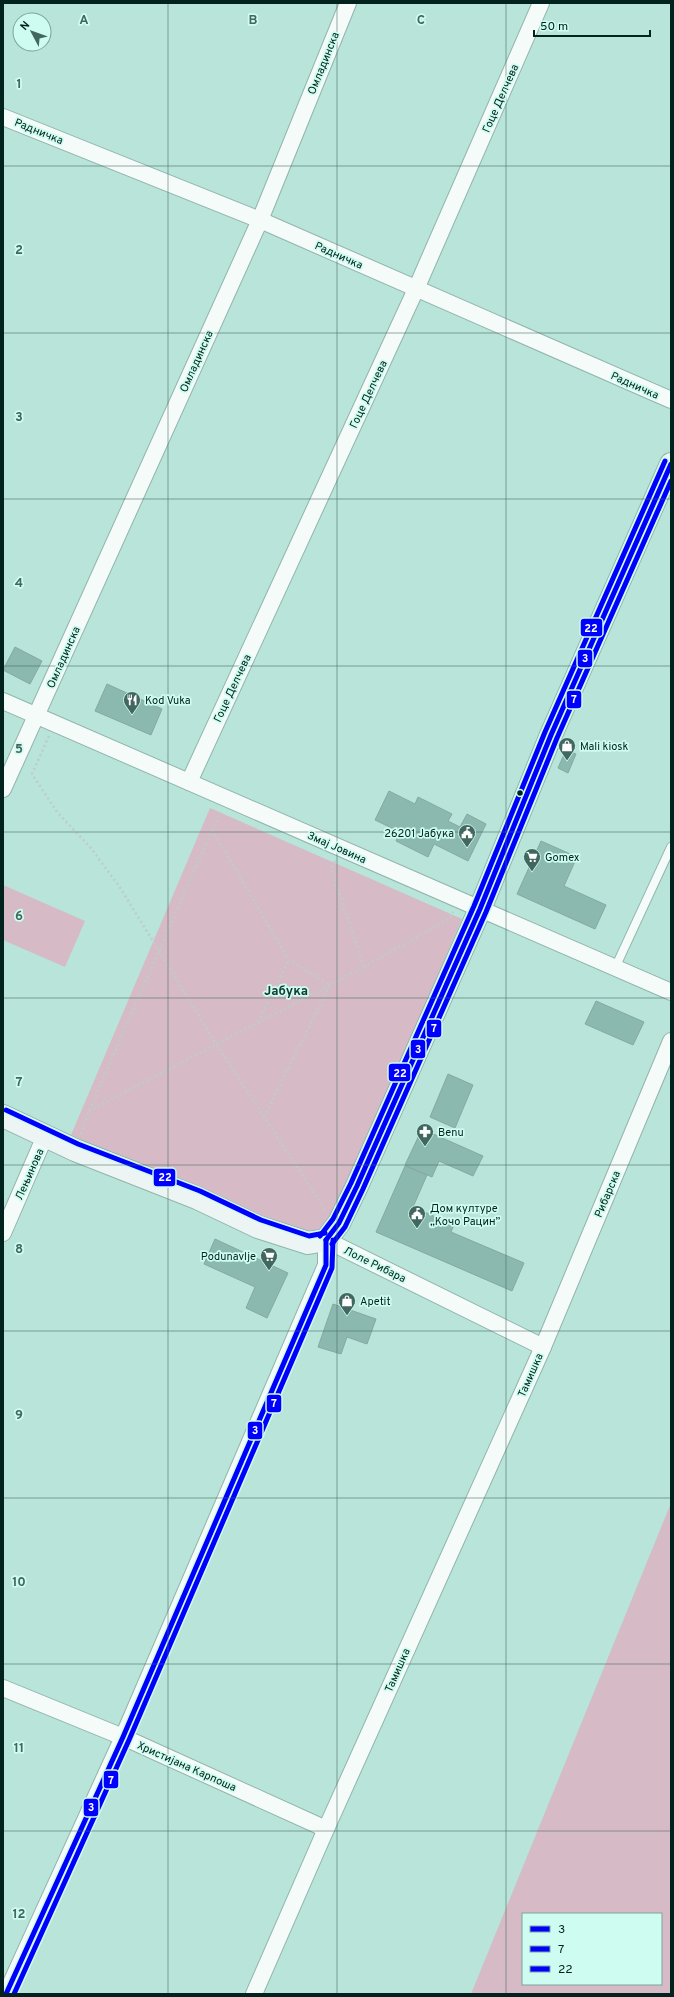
<svg xmlns="http://www.w3.org/2000/svg" width="674" height="1997" viewBox="0 0 674 1997" font-family="Overpass,sans-serif">
  <rect width="100%" height="100%" fill="#b8e4d9"/>
  <g fill="#d6bac6" fill-rule="evenodd">
    <polygon points="210,808 462,919 333,1219 320,1231 301,1234 71,1135"/>
    <polygon points="3,885 85,921 65,967 3,940"/>
    <path d="M671,1503V1994H471ZM523,1914H661V1984H523Z"/>
  </g>
  <g fill="#8bb9af" stroke="#85a9a0">
    <polygon points="15,647 42,661 30,684 3,670"/>
    <polygon points="107,684 162,709 151,735 95,711"/>
    <polygon points="566,750 576,754 568,773 558,768"/>
    <polygon points="389,791 415,804 418,797 452,814 448,821 460,827 467,814 486,824 468,861 434,844 428,857 396,841 400,832 375,820"/>
    <polygon points="541,841 577,857 564,886 606,905 595,929 517,894"/>
    <polygon points="596,1001 644,1022 633,1045 585,1024"/>
    <polygon points="448,1074 473,1085 455,1128 430,1117"/>
    <polygon points="422,1129 483,1156 473,1176 439,1161 432,1177 405,1165"/>
    <polygon points="405,1166 427,1175 413,1207 454,1225 451,1232 524,1263 512,1291 376,1232"/>
    <polygon points="215,1239 288,1273 267,1318 246,1308 255,1287 204,1264"/>
    <polygon points="333,1304 376,1319 367,1344 347,1337 341,1354 318,1347"/>
  </g>
  <g fill="none" stroke-linecap="round" stroke-linejoin="round">
    <defs>
      <polyline id="lane" points="615,968 671,847"/>
      <g id="street">
        <polyline points="3,117 260,220 671,400"/>
        <polyline points="3,701 671,992"/>
        <polyline points="189,782 416,289 541,3"/>
        <polyline points="3,789 260,220 348,3"/>
        <polyline points="3,1233 45,1136"/>
        <polyline points="3,1688 123,1737 326,1829"/>
        <polyline points="6,1994 123,1737 326,1265 326,1240 543,1347"/>
        <polyline points="254,1994 326,1829 543,1347 671,1041"/>
      </g>
      <polyline id="secondary" points="3,1116 75,1150 197,1198 258,1227 308,1243 326,1240 339,1223 357,1186 480,909 551,735 671,464"/>
    </defs>
    <use href="#lane" stroke="#92b4ac" stroke-width="10"/>
    <use href="#street" stroke="#92b4ac" stroke-width="18"/>
    <use href="#secondary" stroke="#92b4ac" stroke-width="24"/>
    <g stroke="#bfccc9" stroke-width="2.5" stroke-dasharray="2 3" stroke-linecap="butt">
      <polyline points="49,736 32,774 57,812 90,847 119,886 215,1042 326,1211"/>
      <polyline points="212,830 289,960 330,985 264,1117"/>
      <polyline points="335,861 331,869 364,967"/>
      <polyline points="258,1022 289,960"/>
      <polyline points="89,1111 364,967 450,918 453,912"/>
      <polyline points="81,1134 89,1111 220,812"/>
    </g>
    <use href="#lane" stroke="#f4fbf9" stroke-width="8"/>
    <use href="#street" stroke="#f4fbf9" stroke-width="16"/>
    <use href="#secondary" stroke="#ecf5f4" stroke-width="22"/>
    <defs>
      <g id="bus-1">
        <polyline points="326,1240 339,1223 357,1186 480,909 551,735 671,464"/>
        <polyline points="6,1994 123,1737 326,1265 326,1240"/>
      </g>
      <g id="bus-2">
        <polyline points="332,1244 345,1227 363,1189 486,912 557,738 671,481"/>
        <polyline points="14,1994 129,1740 332,1268 333,1240"/>
      </g>
      <g id="bus-3">
        <polyline points="6,1110 78,1144 200,1191 261,1220 309,1236 325,1233"/>
        <polyline points="320,1236 333,1219 351,1183 474,906 545,732 665,461"/>
      </g>
    </defs>
    <use href="#bus-1" stroke="#cffcf0" stroke-width="8"/>
    <use href="#bus-2" stroke="#cffcf0" stroke-width="8"/>
    <use href="#bus-3" stroke="#cffcf0" stroke-width="8"/>
    <use href="#bus-1" stroke="#00f" stroke-width="5"/>
    <use href="#bus-2" stroke="#00f" stroke-width="5"/>
    <use href="#bus-3" stroke="#00f" stroke-width="5"/>
  </g>
  <path fill="none" stroke="#42675f" stroke-width="1" stroke-opacity="0.55" d="M168,3V1994M337,3V1994M506,3V1994M3,166H671M3,333H671M3,499H671M3,666H671M3,832H671M3,998H671M3,1165H671M3,1331H671M3,1498H671M3,1664H671M3,1831H671"/>
  <defs>
    <symbol id="restaurant-pin" viewBox="-11 -11 22 30"><path d="M0 17L-7.5 6A9.5 9.5 0 1 1 7.5 6Z" fill="#42675f" stroke="#cffcf0"/><path d="M-5-6h1v4h1v-4h1v4h1v-4h1v5L-1.5 .5V6h-2V.5L-5-1ZM5-6V6H3V1.5H1.5Q1.5-4 5-6Z" fill="#fff"/></symbol>
    <symbol id="shop-pin" viewBox="-11 -11 22 30"><path d="M0 17L-7.5 6A9.5 9.5 0 1 1 7.5 6Z" fill="#42675f" stroke="#cffcf0"/><path d="M-5-2.5h2.3a2.7 3.5 0 0 1 5.4 0H5L5.5 6h-11ZM-1.5-2.5h3a1.5 2.3 0 0 0-3 0Z" fill="#fff"/></symbol>
    <symbol id="civic-pin" viewBox="-11 -11 22 30"><path d="M0 17L-7.5 6A9.5 9.5 0 1 1 7.5 6Z" fill="#42675f" stroke="#cffcf0"/><path d="M-.6-6.5H3V-4.5H.6V-3L4-1V1h2V6H-6V1h2V-1L-.6-3ZM-1.2 2.5V6h2.4V2.5Z" fill="#fff"/></symbol>
    <symbol id="supermarket-pin" viewBox="-11 -11 22 30"><path d="M0 17L-7.5 6A9.5 9.5 0 1 1 7.5 6Z" fill="#42675f" stroke="#cffcf0"/><path d="M-6-5.5h2.5l.6 2H6L4.5 2H-2.5L-4.4-4H-6ZM-1.5 3.2a1.3 1.3 0 1 0 .1 0ZM3 3.2a1.3 1.3 0 1 0 .1 0Z" fill="#fff"/></symbol>
    <symbol id="pharmacy-pin" viewBox="-11 -11 22 30"><path d="M0 17L-7.5 6A9.5 9.5 0 1 1 7.5 6Z" fill="#42675f" stroke="#cffcf0"/><path d="M-2-6h4v4h4v4h-4v4h-4v-4h-4v-4h4Z" fill="#fff"/></symbol>
  </defs>
  <g fill-rule="evenodd">
    <use href="#restaurant-pin" x="122" y="690" width="20" height="27"/>
    <use href="#shop-pin" x="557" y="736" width="20" height="27"/>
    <use href="#civic-pin" x="457" y="823" width="20" height="27"/>
    <use href="#supermarket-pin" x="522" y="847" width="20" height="27"/>
    <use href="#pharmacy-pin" x="415" y="1122" width="20" height="27"/>
    <use href="#civic-pin" x="407" y="1204" width="20" height="27"/>
    <use href="#supermarket-pin" x="259" y="1246" width="20" height="27"/>
    <use href="#shop-pin" x="337" y="1291" width="20" height="27"/>
  </g>
  <circle fill="#02231d" stroke="#cffcf0" stroke-width="1.5" cx="520" cy="793" r="3.5"/>
  <g text-anchor="middle" stroke-width="3.5" stroke-linejoin="round" paint-order="stroke">
    <g font-size="11" fill="#02231d" stroke="#cffcf0">
      <text transform="translate(323 63) rotate(-68)" y="4">Омладинска</text>
      <text transform="translate(500 98) rotate(-66)" y="4">Гоце Делчева</text>
      <text transform="translate(39 131) rotate(22)" y="4">Радничка</text>
      <text transform="translate(339 255) rotate(24)" y="4">Радничка</text>
      <text transform="translate(196 361) rotate(-66)" y="4">Омладинска</text>
      <text transform="translate(635 385) rotate(24)" y="4">Радничка</text>
      <text transform="translate(368 394) rotate(-65)" y="4">Гоце Делчева</text>
      <text transform="translate(63 657) rotate(-66)" y="4">Омладинска</text>
      <text transform="translate(232 688) rotate(-65)" y="4">Гоце Делчева</text>
      <text transform="translate(337 847) rotate(24)" y="4">Змај Јовина</text>
      <text transform="translate(29 1174) rotate(-66)" y="4">Лењинова</text>
      <text transform="translate(607 1194) rotate(-67)" y="4">Рибарска</text>
      <text transform="translate(375 1264) rotate(26)" y="4">Лоле Рибара</text>
      <text transform="translate(530 1375) rotate(-66)" y="4">Тамишка</text>
      <text transform="translate(397 1670) rotate(-66)" y="4">Тамишка</text>
      <text transform="translate(187 1766) rotate(24)" y="4">Христијана Карпоша</text>
    </g>
    <g font-size="11" fill="#02231d" stroke="#cffcf0" text-anchor="start">
      <text x="145" y="704">Kod Vuka</text>
      <text x="580" y="750">Mali kiosk</text>
      <text x="454" y="837" text-anchor="end">26201 Јабука</text>
      <text x="545" y="861">Gomex</text>
      <text x="438" y="1136">Benu</text>
      <text x="430" y="1212">Дом културе<tspan x="430" dy="13">„Кочо Рацин”</tspan></text>
      <text x="256" y="1260" text-anchor="end">Podunavlje</text>
      <text x="360" y="1305">Apetit</text>
    </g>
    <g font-size="13" font-weight="bold" fill="#103b32" stroke="#cffcf0">
      <text x="286" y="995">Јабука</text>
    </g>
  </g>
  <g font-size="13" text-anchor="middle" font-weight="bold" fill="#42675f" stroke="#cffcf0" stroke-width="3.5" stroke-linejoin="round" paint-order="stroke">
    <text x="84" y="24">A</text>
    <text x="253" y="24">B</text>
    <text x="421" y="24">C</text>
    <text x="19" y="88">1</text>
    <text x="19" y="254">2</text>
    <text x="19" y="421">3</text>
    <text x="19" y="587">4</text>
    <text x="19" y="753">5</text>
    <text x="19" y="920">6</text>
    <text x="19" y="1086">7</text>
    <text x="19" y="1253">8</text>
    <text x="19" y="1419">9</text>
    <text x="19" y="1586">10</text>
    <text x="19" y="1752">11</text>
    <text x="19" y="1918">12</text>
  </g>
  <g stroke="#cffcf0" stroke-width="1.5">
    <rect x="580" y="618" width="23" height="19" rx="4" fill="#00f"/>
    <rect x="577" y="649" width="16" height="19" rx="4" fill="#00f"/>
    <rect x="566" y="690" width="16" height="19" rx="4" fill="#00f"/>
    <rect x="426" y="1019" width="16" height="19" rx="4" fill="#00f"/>
    <rect x="410" y="1039" width="16" height="20" rx="4" fill="#00f"/>
    <rect x="388" y="1063" width="23" height="19" rx="4" fill="#00f"/>
    <rect x="153" y="1168" width="23" height="19" rx="4" fill="#00f"/>
    <rect x="266" y="1394" width="16" height="19" rx="4" fill="#00f"/>
    <rect x="247" y="1421" width="16" height="19" rx="4" fill="#00f"/>
    <rect x="103" y="1770" width="16" height="19" rx="4" fill="#00f"/>
    <rect x="83" y="1798" width="16" height="19" rx="4" fill="#00f"/>
  </g>
  <g font-size="11" text-anchor="middle" font-weight="bold" fill="#fff">
    <text x="591" y="632">22</text>
    <text x="585" y="662">3</text>
    <text x="574" y="703">7</text>
    <text x="434" y="1032">7</text>
    <text x="418" y="1053">3</text>
    <text x="400" y="1077">22</text>
    <text x="165" y="1181">22</text>
    <text x="274" y="1407">7</text>
    <text x="255" y="1434">3</text>
    <text x="111" y="1784">7</text>
    <text x="91" y="1811">3</text>
  </g>
  <rect width="674" height="1997" fill="none" stroke="#02231d" stroke-width="8"/>
  <rect x="522" y="1913" width="140" height="72" fill="#cffcf0" stroke="#7da59c"/>
  <rect x="530" y="1926" width="20" height="6" fill="#0000ff" stroke="#7da59c"/>
  <text x="558" y="1933" font-size="12" fill="#02231d">3</text>
  <rect x="530" y="1946" width="20" height="6" fill="#0000ff" stroke="#7da59c"/>
  <text x="558" y="1953" font-size="12" fill="#02231d">7</text>
  <rect x="530" y="1966" width="20" height="6" fill="#0000ff" stroke="#7da59c"/>
  <text x="558" y="1973" font-size="12" fill="#02231d">22</text>
  <g transform="translate(32 32) rotate(311)"><circle r="19" fill="#cffcf0" stroke="#7da59c"/>
  <path d="M0-3L7 15L0 10L-7 15Z" fill="#42675f"/>
  <text y="-6" font-size="11" font-weight="bold" text-anchor="middle" fill="#02231d">N</text>
  </g>
  <path d="M534 30v6h116v-6" fill="none" stroke="#02231d" stroke-width="2"/>
  <text x="540" y="30" font-size="12" fill="#02231d" stroke="#cffcf0" stroke-width="3" paint-order="stroke">50 m</text>
</svg>
